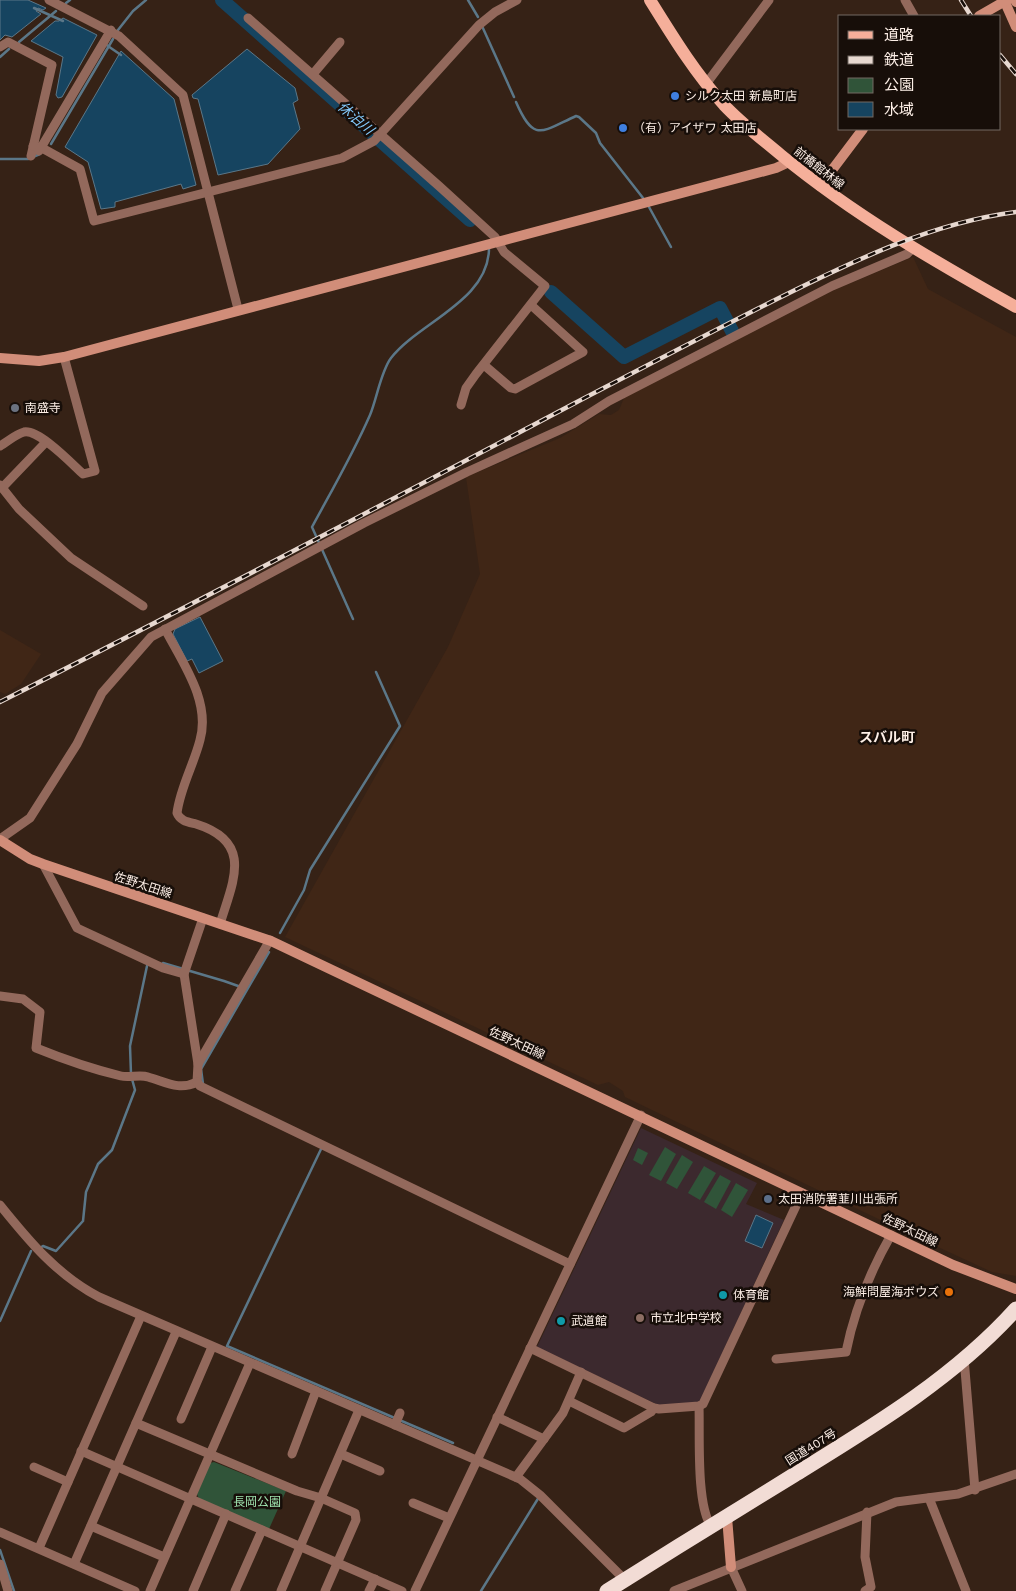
<svg xmlns="http://www.w3.org/2000/svg" width="1016" height="1591" viewBox="0 0 1016 1591" font-family="'Work Sans','Noto Sans JP',sans-serif">
  <rect width="100%" height="100%" fill="#362216"/>
  <g fill="#402616">
    <polygon points="913,257 928,289 1016,337 1016,1276 992,1272 895,1227 625,1097 623,1091 609,1082 598,1085 285,937 448,647 480,574 466,477 560,438 599,414 611,415 619,410 624,398 834,290"/>
    <polygon points="0,630 41,654 21,684 5,694 0,692"/>
  </g>
  <polygon fill="#3c292e" points="641,1128 757,1183 746,1204 784,1220 699,1403 660,1406 537,1347"/>
  <g fill="#305439">
    <polygon points="665,1147 676,1154 661,1181 649,1175"/>
    <polygon points="638,1148 648,1153 642,1165 633,1160"/>
    <polygon points="682,1155 693,1162 677,1189 666,1183"/>
    <polygon points="704,1166 716,1173 700,1200 688,1193"/>
    <polygon points="720,1175 731,1181 716,1209 704,1202"/>
    <polygon points="736,1183 748,1190 732,1217 721,1210"/>
    <polygon points="214,1462 286,1491 269,1529 199,1499 197,1494 210,1463"/>
  </g>
  <g fill="#164460" stroke="#5b7788">
    <polygon points="0,0 28,0 46,8 43,10 38,8 36,11 41,14 12,37 5,35 0,40"/>
    <polygon points="63,18 97,35 62,97 58,98 56,95 63,57 31,41 55,21 59,21"/>
    <polygon points="247,49 295,88 298,100 293,103 300,129 268,164 218,175 198,99 193,98 192,95"/>
    <polygon points="121,51 174,99 196,185 183,189 181,184 115,202 115,207 101,209 88,162 65,147"/>
    <polygon points="200,617 223,661 199,673 192,659 187,661 173,634 175,629"/>
    <polygon points="756,1215 773,1223 762,1248 745,1241"/>
  </g>
  <g fill="none" stroke-linecap="round" stroke-linejoin="round">
    <g stroke="#5b7788" stroke-width="2.5">
      <polyline points="468,0 478,17"/>
      <polyline points="66,3 70,0"/>
      <polyline points="34,8 63,21"/>
      <polyline points="482,26 514,97"/>
      <polyline points="118,30 133,11 146,0"/>
      <polyline points="19,42 56,11"/>
      <polyline points="105,44 121,55"/>
      <polyline points="0,57 9,49"/>
      <path d="M516,102C534,143 541,132 576,116L579,117L596,133L600,143L643,198"/>
      <polyline points="51,144 113,39"/>
      <polyline points="0,159 28,159 40,154"/>
      <polyline points="649,207 671,247"/>
      <path d="M353,619L312,527C332,490 353,454 370,415C377,398 381,371 391,358C419,322 489,301 489,248"/>
      <polyline points="280,933 304,890 310,870 400,726 376,672"/>
      <polyline points="163,963 224,981 241,987"/>
      <polyline points="131,1074 130,1046 147,966"/>
      <polyline points="203,1084 201,1069 269,952"/>
      <polyline points="322,1147 227,1346 453,1443"/>
      <polyline points="40,1248 43,1246 56,1251 83,1221 86,1192 98,1164 112,1150 135,1090 132,1079"/>
      <polyline points="0,1321 31,1251"/>
      <polyline points="0,1550 14,1591"/>
      <polyline points="481,1591 539,1497"/>
    </g>
    <g stroke="#164460" stroke-width="14">
      <polyline points="222,0 470,220"/>
      <polyline points="551,292 624,357 720,308 732,331"/>
    </g>
    <g stroke="#93695c" stroke-width="9">
      <polyline points="49,0 119,36 183,95 238,309"/>
      <polyline points="905,0 914,16"/>
      <polyline points="248,18 439,186 495,237 504,252 545,286 476,374 466,388 461,405"/>
      <polyline points="0,47 8,42 52,65 31,156"/>
      <polyline points="313,74 340,42"/>
      <polyline points="706,84 769,0"/>
      <polyline points="33,146 42,148 80,169 94,221 342,158 374,141 479,25 495,12 517,0"/>
      <polyline points="39,151 111,30"/>
      <polyline points="484,365 511,388 515,389 583,352 531,305"/>
      <path d="M0,446C7,442 16,434 24,432C39,429 72,464 83,474L95,471L64,357"/>
      <polyline points="0,485 19,509 71,558 143,606"/>
      <polyline points="2,488 46,442"/>
      <path d="M165,629C182,662 211,701 200,740C194,764 180,788 177,813C180,821 188,822 196,824C254,842 233,881 220,924"/>
      <polyline points="0,839 30,818 77,744 102,693 151,637 364,523 467,472 573,424 609,401 832,286 907,254 912,249"/>
      <polyline points="43,864 77,928 163,968 184,974 198,1064 197,1082"/>
      <polyline points="184,974 203,918"/>
      <path d="M0,996L23,999L40,1012L36,1048C63,1059 92,1069 121,1076C130,1078 140,1074 148,1077C166,1082 179,1091 197,1082"/>
      <polyline points="198,1064 270,940"/>
      <polyline points="197,1082 200,1086 570,1264"/>
      <path d="M0,1205C29,1241 57,1275 99,1297L520,1479L540,1495L625,1580"/>
      <polyline points="530,1348 654,1408 659,1409 699,1406 703,1404 802,1193"/>
      <polyline points="964,1358 975,1490"/>
      <path d="M776,1359L846,1352C854,1312 871,1270 891,1235"/>
      <polyline points="569,1401 624,1428 651,1412 654,1408"/>
      <path d="M699,1406C700,1435 696,1504 711,1526"/>
      <polyline points="497,1417 544,1439"/>
      <polyline points="181,1419 212,1347"/>
      <polyline points="136,1423 297,1491 321,1498 355,1513 356,1520 325,1591"/>
      <polyline points="395,1425 400,1413"/>
      <polyline points="81,1451 402,1591"/>
      <polyline points="292,1454 316,1391"/>
      <polyline points="341,1454 380,1471"/>
      <polyline points="34,1467 68,1482"/>
      <polyline points="516,1477 563,1413 581,1372"/>
      <polyline points="929,1498 966,1591"/>
      <polyline points="413,1503 449,1518"/>
      <polyline points="91,1526 164,1557"/>
      <polyline points="0,1532 135,1591"/>
      <polyline points="39,1548 141,1316"/>
      <polyline points="0,1564 8,1591"/>
      <polyline points="74,1564 176,1332"/>
      <polyline points="731,1567 742,1591"/>
      <polyline points="150,1591 250,1363"/>
      <polyline points="193,1591 226,1514"/>
      <polyline points="235,1591 262,1530"/>
      <polyline points="281,1591 359,1410"/>
      <polyline points="369,1591 375,1579"/>
      <polyline points="415,1591 641,1115"/>
      <polyline points="674,1591 896,1502 958,1494 1016,1474"/>
      <polyline points="865,1591 871,1587 865,1557 867,1512"/>
    </g>
    <g stroke="#d18d79" stroke-width="10">
      <polyline points="1004,0 1016,27"/>
      <polyline points="1015,0 1016,2"/>
      <polyline points="979,16 1007,0"/>
      <polyline points="820,186 863,129"/>
      <polyline points="0,358 39,361 64,357 776,168 789,162"/>
      <polyline points="0,840 30,859 43,864 271,941 953,1265 1016,1289"/>
      <polyline points="727,1517 731,1567"/>
    </g>
    <path stroke="#f5af9a" stroke-width="12" d="M650,0C673,37 695,73 724,105C742,124 762,139 781,155C854,215 934,261 1016,307"/>
    <path stroke="#f2dcd5" stroke-width="15" d="M607,1591C669,1552 732,1513 794,1475C872,1427 954,1378 1016,1309"/>
    <defs>
      <g id="rail">
        <polyline points="961,0 971,16"/>
        <polyline points="1000,55 1016,74"/>
        <path d="M0,702C193,604 384,504 575,403C642,368 709,333 777,299C853,261 931,223 1016,212"/>
      </g>
    </defs>
    <use href="#rail" stroke="#e7d8d0" stroke-width="4.5"/>
    <use href="#rail" stroke="#170e09" stroke-width="2.5" stroke-dasharray="8" stroke-linecap="butt"/>
  </g>
  <g fill="#3f7fe0" stroke="#170e09" stroke-width="2">
    <circle cx="675" cy="96" r="5"/>
    <circle cx="623" cy="128" r="5"/>
  </g>
  <circle fill="#6b7280" stroke="#170e09" stroke-width="2" cx="15" cy="408" r="5"/>
  <circle fill="#5c6f8a" stroke="#170e09" stroke-width="2" cx="768" cy="1199" r="5"/>
  <circle fill="#e8710a" stroke="#170e09" stroke-width="2" cx="949" cy="1292" r="5"/>
  <g fill="#0f9aa8" stroke="#170e09" stroke-width="2">
    <circle cx="723" cy="1295" r="5"/>
    <circle cx="561" cy="1321" r="5"/>
  </g>
  <circle fill="#8d6e63" stroke="#170e09" stroke-width="2" cx="640" cy="1318" r="5"/>
  <g text-anchor="middle" stroke-width="5" stroke-linejoin="round" paint-order="stroke">
    <g font-size="12" fill="#fdefe7" stroke="#170e09" text-anchor="start">
      <text x="685" y="100">シルク太田 新島町店</text>
      <text x="633" y="132">（有）アイザワ 太田店</text>
      <text x="25" y="412">南盛寺</text>
      <text x="778" y="1203">太田消防署韮川出張所</text>
      <text x="939" y="1296" text-anchor="end">海鮮問屋海ボウズ</text>
      <text x="733" y="1299">体育館</text>
      <text x="650" y="1322">市立北中学校</text>
      <text x="571" y="1325">武道館</text>
    </g>
    <g font-size="12" fill="#fdefe7" stroke="#170e09">
      <text transform="translate(819 168) rotate(38)" y="4">前橋館林線</text>
      <text transform="translate(143 885) rotate(18)" y="4">佐野太田線</text>
      <text transform="translate(517 1043) rotate(25)" y="4">佐野太田線</text>
      <text transform="translate(910 1230) rotate(26)" y="4">佐野太田線</text>
      <text transform="translate(811 1447) rotate(-32)" y="4">国道407号</text>
    </g>
    <g font-size="12" fill="#9fe3af" stroke="#170e09">
      <text x="257" y="1506">長岡公園</text>
    </g>
    <g font-size="14" font-style="italic" fill="#83c9fb" stroke="#170e09">
      <text transform="translate(356 118) rotate(41)" y="5">休泊川</text>
    </g>
    <g font-size="14" font-weight="bold" fill="#fdefe7" stroke="#170e09">
      <text x="887" y="742">スバル町</text>
    </g>
  </g>
  <rect x="838" y="15" width="162" height="115" fill="#170e09" stroke="#736862"/>
  <rect x="848" y="31" width="25" height="8" fill="#f5af9a" stroke="#736862"/>
  <text x="884" y="40" font-size="15" fill="#fdefe7">道路</text>
  <rect x="848" y="56" width="25" height="8" fill="#e7d8d0" stroke="#736862"/>
  <text x="884" y="65" font-size="15" fill="#fdefe7">鉄道</text>
  <rect x="848" y="78" width="25" height="15" fill="#305439" stroke="#736862"/>
  <text x="884" y="90" font-size="15" fill="#fdefe7">公園</text>
  <rect x="848" y="102" width="25" height="15" fill="#164460" stroke="#736862"/>
  <text x="884" y="115" font-size="15" fill="#fdefe7">水域</text>
</svg>
